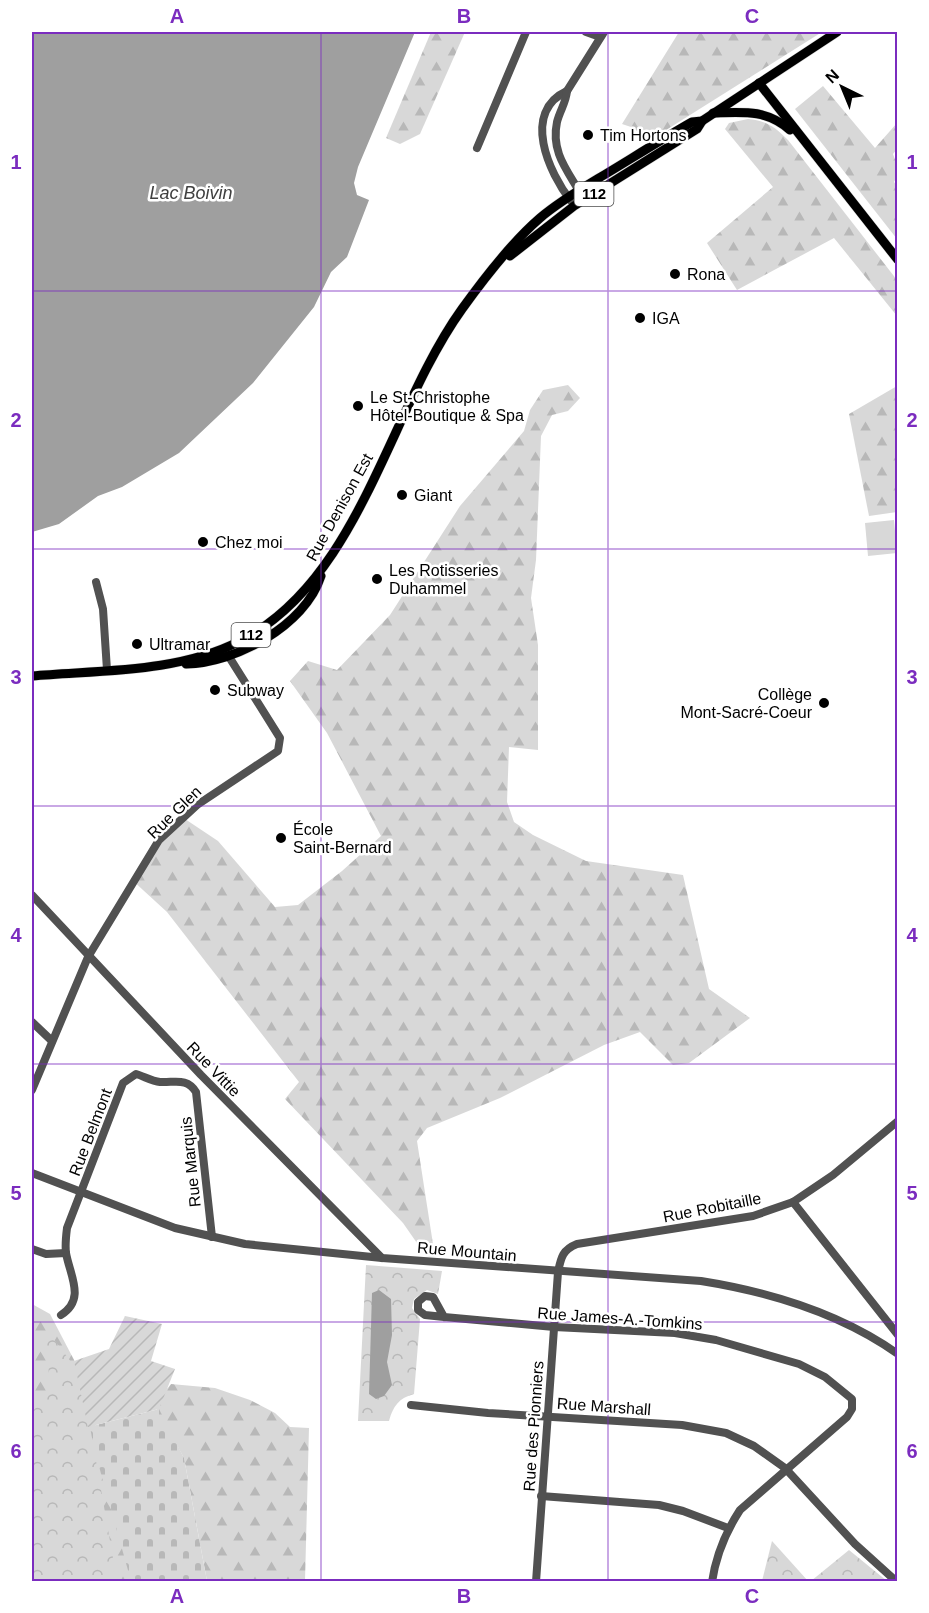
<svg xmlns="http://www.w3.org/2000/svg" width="929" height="1613" viewBox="0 0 929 1613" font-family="Arial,sans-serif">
  <defs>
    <pattern id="forest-firs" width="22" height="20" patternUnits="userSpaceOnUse" patternTransform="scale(1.5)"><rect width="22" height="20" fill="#d8d8d8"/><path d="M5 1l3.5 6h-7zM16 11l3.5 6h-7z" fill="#b8b8b8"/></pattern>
    <pattern id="cemetery-stones" width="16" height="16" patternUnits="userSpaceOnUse" patternTransform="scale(1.5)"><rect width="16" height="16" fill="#d8d8d8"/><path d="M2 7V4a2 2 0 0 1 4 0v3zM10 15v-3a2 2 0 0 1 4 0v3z" fill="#b8b8b8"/></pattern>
    <pattern id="park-crowns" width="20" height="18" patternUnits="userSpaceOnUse" patternTransform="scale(1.5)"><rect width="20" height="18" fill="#d8d8d8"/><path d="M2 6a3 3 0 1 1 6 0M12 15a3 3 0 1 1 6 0" fill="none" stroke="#b8b8b8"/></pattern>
    <pattern id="garden-furrows" width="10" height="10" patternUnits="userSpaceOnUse" patternTransform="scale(1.5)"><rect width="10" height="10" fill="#d8d8d8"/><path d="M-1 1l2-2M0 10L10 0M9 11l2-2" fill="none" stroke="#b8b8b8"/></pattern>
  </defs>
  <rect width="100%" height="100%" fill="#fff"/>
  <polygon fill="#d8d8d8" points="894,520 897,553 868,556 865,523"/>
  <g fill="url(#forest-firs)">
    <polygon points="431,32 465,32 420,134 400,144 386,138"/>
    <polygon points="679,32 822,32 647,142 634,128 622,124"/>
    <path d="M823,86L875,148L897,123V149L893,154C897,165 900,172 894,182L897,186V239L795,109Z"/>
    <path d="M748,119C767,121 775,127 788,140L897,280V316L834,238L737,290L707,243L773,187L725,129L729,123Z"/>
    <polygon points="568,385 580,398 568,411 552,415 541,436 536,560 531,598 538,645 538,750 509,747 507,802 514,822 533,835 586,861 683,875 709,989 750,1018 689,1063 673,1065 640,1032 604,1045 500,1098 427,1128 417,1141 435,1257 426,1256 403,1223 285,1099 299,1082 167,912 131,879 182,817 218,841 275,907 298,905 342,871 381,836 327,733 290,681 308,661 337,670 390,615 460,506 524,431 530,410 543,390"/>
    <polygon points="897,386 897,512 869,516 849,414"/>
    <polygon points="32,1304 50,1314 84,1379 132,1581 32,1581"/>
    <polygon points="171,1384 215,1388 250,1400 275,1413 290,1427 309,1428 305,1581 207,1581 184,1458 154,1404"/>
  </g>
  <polygon fill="url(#cemetery-stones)" points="159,1409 184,1458 207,1581 131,1581 88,1427"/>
  <g fill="url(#park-crowns)">
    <path d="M366,1265L442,1271L438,1294L427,1290L414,1299L412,1308L420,1319L414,1394C399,1398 393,1406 389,1421H358Z"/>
    <polygon points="46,1329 81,1375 117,1581 32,1582 32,1412 50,1392"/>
    <polygon points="772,1541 808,1581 762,1581"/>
    <polygon points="849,1550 887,1581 811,1581"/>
  </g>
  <polygon fill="url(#garden-furrows)" points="125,1316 162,1324 151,1361 175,1369 159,1409 88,1427 74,1361 109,1349"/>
  <g fill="#9f9f9f">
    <polygon points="32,32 415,32 358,167 354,183 357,195 369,200 347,257 331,272 314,307 253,383 179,453 122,487 98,496 59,524 32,532"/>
    <polygon points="379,1290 391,1299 392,1335 387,1362 392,1385 384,1396 376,1399 369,1394 372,1293"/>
  </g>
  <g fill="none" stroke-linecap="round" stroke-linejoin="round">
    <defs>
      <g id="major">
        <polyline points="759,83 898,260"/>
        <path d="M713,113C743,112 766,109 790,130"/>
        <polyline points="510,256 574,206 697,129 702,121"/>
        <path d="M186,664C235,663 305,626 321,576"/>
        <path d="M32,676C99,670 178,673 240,641C360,580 388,412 462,309C485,277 511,243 540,218C561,200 586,186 609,172C637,155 664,138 692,122L702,121L837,32"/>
      </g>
    </defs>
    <use href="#major" stroke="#dbdbdb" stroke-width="10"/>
    <g stroke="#515151" stroke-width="8">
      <polyline points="586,32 600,37"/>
      <path d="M567,91C521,112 549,173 571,201"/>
      <polyline points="477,148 526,32"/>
      <path d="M584,200C571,174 550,155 557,122C560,110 566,103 567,91L604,32"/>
      <polyline points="96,582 103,609 107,670"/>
      <polyline points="32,895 201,1075 382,1258"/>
      <polyline points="32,1022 52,1041"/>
      <polyline points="32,1090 88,957 159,840 197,805 278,751 280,738 226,652"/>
      <path d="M32,1173L175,1228L245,1244L382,1258L701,1281C770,1292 840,1313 898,1354"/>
      <polyline points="793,1202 898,1335"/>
      <polyline points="32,1249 46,1254 66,1253"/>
      <path d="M61,1315C86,1299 70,1276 66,1253C65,1245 66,1236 67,1228L123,1083L136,1074C143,1076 152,1081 160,1082C174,1083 187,1077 196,1092L212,1237"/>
      <path d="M444,1317L433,1297L425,1296L418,1302V1310L425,1315L444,1317L554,1327L675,1333L716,1340L799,1364L825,1377L852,1399V1409L847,1417L740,1510C725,1533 716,1555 712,1582"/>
      <polyline points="411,1405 488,1413 682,1425 726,1433 754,1446 785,1468 855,1544 897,1582"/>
      <polyline points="541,1496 659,1505 683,1511 728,1528"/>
      <path d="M536,1582L558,1272C561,1258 562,1250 577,1244L753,1216L793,1202L833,1175L898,1121"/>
    </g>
    <use href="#major" stroke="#000" stroke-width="9"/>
  </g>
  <path fill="none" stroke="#7b2cbf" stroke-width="1.5" stroke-opacity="0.55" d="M321,32V1582M608,32V1582M32,291H898M32,549H898M32,806H898M32,1064H898M32,1322H898"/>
  <g fill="#000" stroke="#fff" stroke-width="2">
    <circle cx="588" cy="135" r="6"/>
    <circle cx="675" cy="274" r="6"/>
    <circle cx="640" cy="318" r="6"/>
    <circle cx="358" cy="406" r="6"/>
    <circle cx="402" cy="495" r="6"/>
    <circle cx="203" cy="542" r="6"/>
    <circle cx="377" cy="579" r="6"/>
    <circle cx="137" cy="644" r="6"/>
    <circle cx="215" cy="690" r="6"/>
    <circle cx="824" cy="703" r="6"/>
    <circle cx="281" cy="838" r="6"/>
  </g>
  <g text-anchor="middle" stroke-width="5" stroke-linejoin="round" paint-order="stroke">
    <g fill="#fff" stroke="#4c4c4c" stroke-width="1.5">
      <rect x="574.5" y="182" width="39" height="24" rx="4.5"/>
      <rect x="231.5" y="623" width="39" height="24" rx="4.5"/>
    </g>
    <g font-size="15" font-weight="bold" fill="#000">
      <text x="594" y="199">112</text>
      <text x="251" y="640">112</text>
    </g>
    <g font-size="16" fill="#000" stroke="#fff" text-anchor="start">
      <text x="600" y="141">Tim Hortons</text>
      <text x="687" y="280">Rona</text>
      <text x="652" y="324">IGA</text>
      <text x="370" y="403">Le St-Christophe<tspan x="370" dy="18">Hôtel-Boutique &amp; Spa</tspan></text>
      <text x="414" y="501">Giant</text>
      <text x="215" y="548">Chez moi</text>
      <text x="389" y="576">Les Rotisseries<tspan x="389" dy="18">Duhammel</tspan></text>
      <text x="149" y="650">Ultramar</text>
      <text x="227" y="696">Subway</text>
      <text x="812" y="700" text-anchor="end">Collège<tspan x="812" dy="18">Mont-Sacré-Coeur</tspan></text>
      <text x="293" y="835">École<tspan x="293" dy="18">Saint-Bernard</tspan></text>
    </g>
    <g font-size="16" fill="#000" stroke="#fff">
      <text transform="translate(339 507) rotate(-61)" y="6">Rue Denison Est</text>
      <text transform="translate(174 812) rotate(-44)" y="6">Rue Glen</text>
      <text transform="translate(214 1069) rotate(46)" y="6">Rue Vittie</text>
      <text transform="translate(90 1132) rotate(-69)" y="6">Rue Belmont</text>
      <text transform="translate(190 1162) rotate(-96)" y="6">Rue Marquis</text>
      <text transform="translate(712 1207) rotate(-11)" y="6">Rue Robitaille</text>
      <text transform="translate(467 1251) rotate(5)" y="6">Rue Mountain</text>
      <text transform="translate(620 1318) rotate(4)" y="6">Rue James-A.-Tomkins</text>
      <text transform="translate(604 1406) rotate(4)" y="6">Rue Marshall</text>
      <text transform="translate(533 1426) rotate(-86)" y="6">Rue des Pionniers</text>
    </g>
    <g font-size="18" font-style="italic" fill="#404040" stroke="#fff">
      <text x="191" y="199">Lac Boivin</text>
    </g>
  </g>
  <rect width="929" height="1613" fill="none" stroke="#ffffff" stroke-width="66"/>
  <g transform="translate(842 87) rotate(317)" stroke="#ffffff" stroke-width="4.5" paint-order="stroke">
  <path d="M0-4.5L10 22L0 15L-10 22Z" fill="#000000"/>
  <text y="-9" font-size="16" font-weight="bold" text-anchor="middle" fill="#000000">N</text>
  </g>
  <rect x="33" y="33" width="863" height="1547" fill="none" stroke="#7b2cbf" stroke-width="2"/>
  <g font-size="20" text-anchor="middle" font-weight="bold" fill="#7b2cbf">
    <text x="177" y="23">A</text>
    <text x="464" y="23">B</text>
    <text x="752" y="23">C</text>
    <text x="16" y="169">1</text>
    <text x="912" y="169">1</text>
    <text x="16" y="427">2</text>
    <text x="912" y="427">2</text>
    <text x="16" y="684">3</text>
    <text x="912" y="684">3</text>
    <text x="16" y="942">4</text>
    <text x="912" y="942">4</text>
    <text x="16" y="1200">5</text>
    <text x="912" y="1200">5</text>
    <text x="16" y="1458">6</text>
    <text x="912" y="1458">6</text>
    <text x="177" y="1603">A</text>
    <text x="464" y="1603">B</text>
    <text x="752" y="1603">C</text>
  </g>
</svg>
